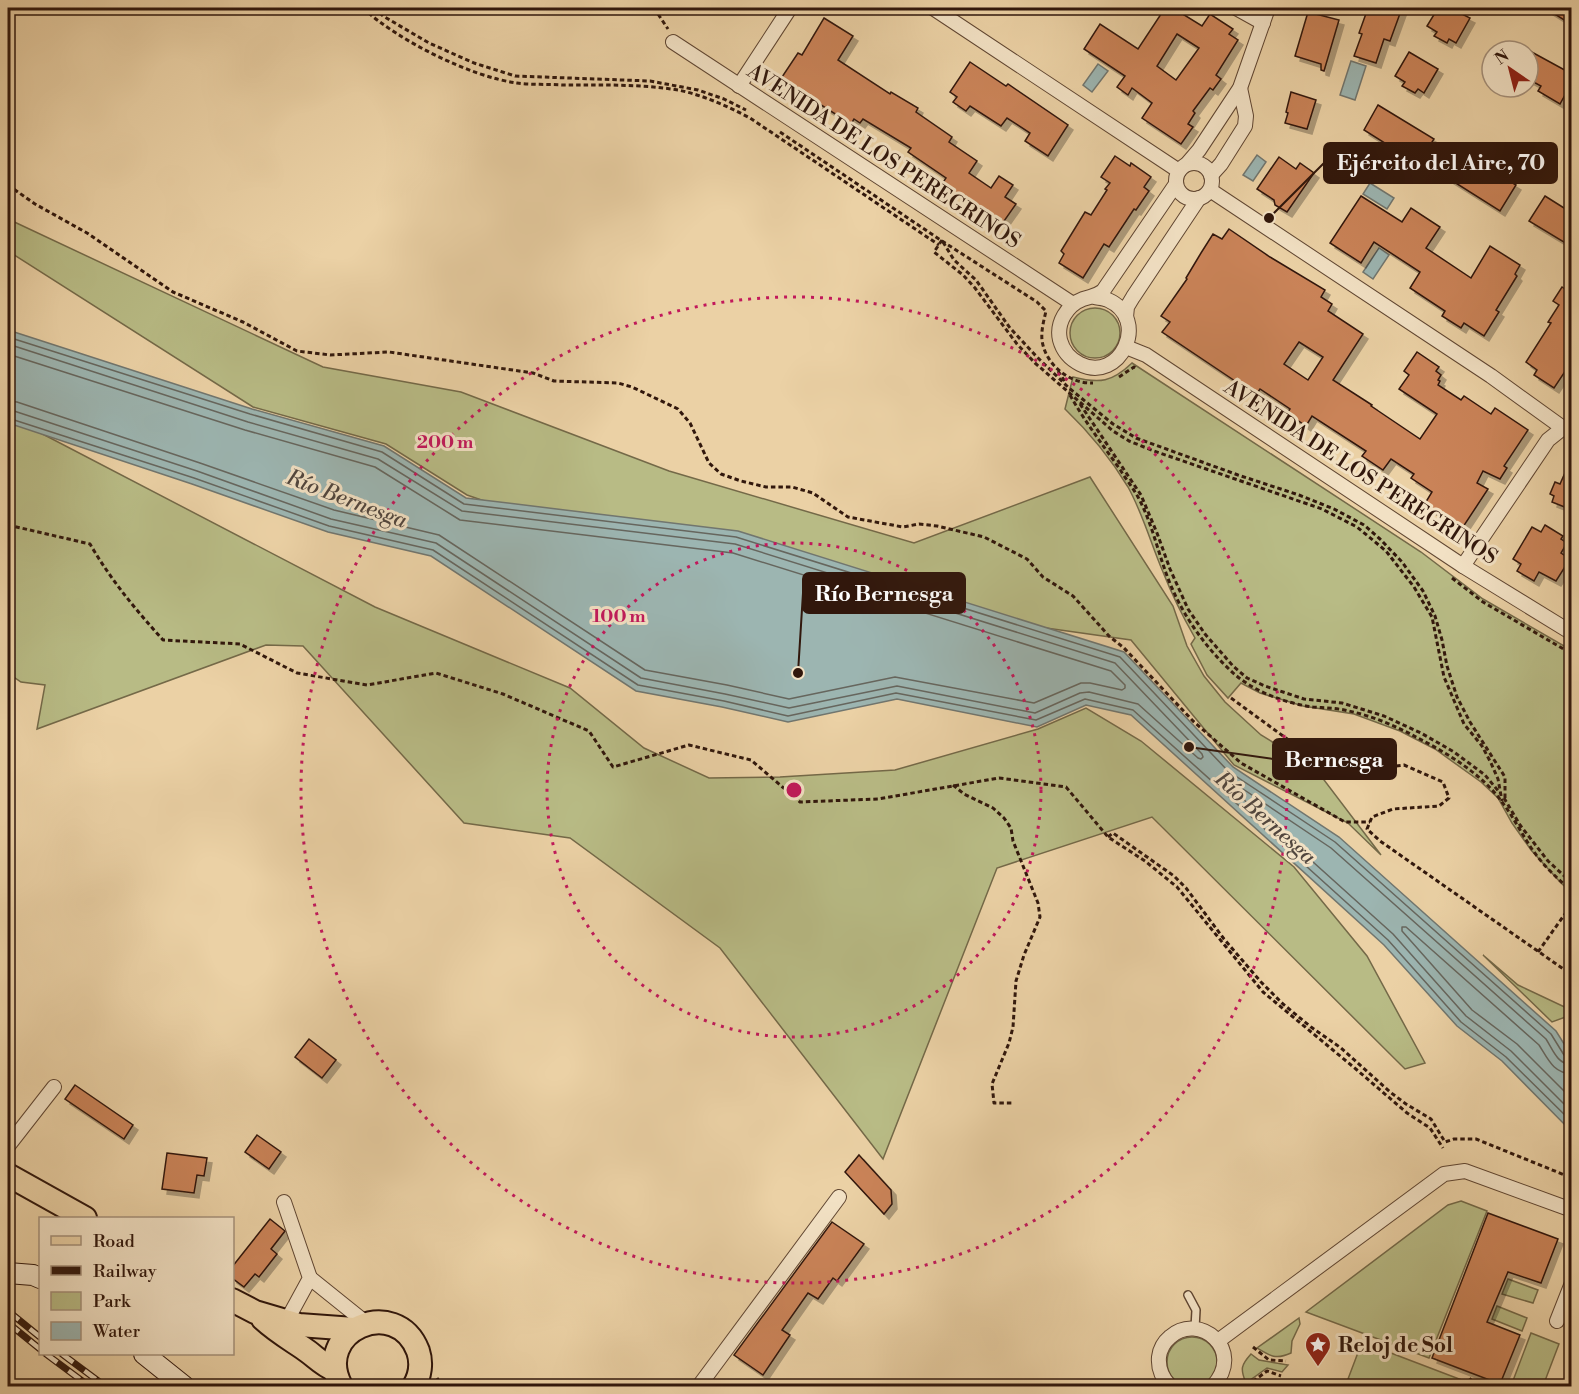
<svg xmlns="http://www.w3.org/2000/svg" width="1579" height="1394" viewBox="0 0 1579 1394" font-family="'Libre Bodoni',serif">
  <defs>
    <filter id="shadow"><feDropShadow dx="5" dy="5" stdDeviation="0" flood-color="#0004"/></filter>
  </defs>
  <rect width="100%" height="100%" fill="#ebd1a5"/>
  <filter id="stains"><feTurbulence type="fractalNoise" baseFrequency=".00333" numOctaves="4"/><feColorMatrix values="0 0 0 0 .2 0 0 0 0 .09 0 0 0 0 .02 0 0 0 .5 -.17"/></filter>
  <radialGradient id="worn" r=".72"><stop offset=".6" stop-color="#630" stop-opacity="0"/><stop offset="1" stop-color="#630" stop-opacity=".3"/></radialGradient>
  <g fill="#b8bb85" stroke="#746948" stroke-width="1.5">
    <polygon points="8,219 323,367 461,392 669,471 914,543 1090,477 1173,606 1187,646 1204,676 1225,702 1261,735 1315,768 1381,855 1348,823 1234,765 1131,640 718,582 467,495 386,444 253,407 8,251"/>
    <circle cx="1095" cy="333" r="25"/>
    <path d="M1132,363L1421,552L1483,599L1571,650V892L1561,883L1531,850L1512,823L1498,798L1481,782L1435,749L1400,731L1354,714L1303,706L1260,693L1241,683L1228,698L1207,675L1191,644L1195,638C1183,617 1172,595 1163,572C1151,544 1143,514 1128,487C1111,459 1089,432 1065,409L1073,377C1100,384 1112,382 1132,363Z"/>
    <polygon points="8,416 375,607 570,688 644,748 709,778 780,777 895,770 1038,729 1086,708 1141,741 1294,867 1367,956 1425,1063 1405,1069 1152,817 997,868 883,1159 720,948 570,838 464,823 303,646 266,645 37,729 45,685 21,682 8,673"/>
    <polygon points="1483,955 1518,985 1571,1010 1571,1015 1552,1022"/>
    <polygon points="1461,1201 1487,1211 1429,1358 1306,1312 1448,1205"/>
    <polygon points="1508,1279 1538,1290 1533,1303 1502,1294"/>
    <polygon points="1497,1306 1527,1318 1522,1331 1492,1319"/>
    <path d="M1299,1318L1300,1324L1292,1341L1291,1353C1276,1360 1270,1356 1257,1348Z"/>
    <polygon points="1531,1333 1559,1344 1543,1386 1511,1386"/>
    <circle cx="1192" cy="1362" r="25"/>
    <polygon points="1362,1342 1467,1382 1480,1386 1369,1386 1348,1379"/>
    <path d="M1251,1354L1259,1360L1288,1365L1282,1372L1267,1368L1246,1383C1240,1369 1241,1365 1251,1354Z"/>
  </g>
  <g fill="#9cb5b1" stroke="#71766f" stroke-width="1.5">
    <polygon points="1351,61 1366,66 1355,100 1340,95"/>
    <polygon points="1098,64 1108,71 1092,92 1083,85"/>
    <polygon points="1257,155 1266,162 1253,181 1243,175"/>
    <polygon points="1370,183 1394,198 1387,209 1363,194"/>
    <polygon points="1379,248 1389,255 1373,279 1363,272"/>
    <polygon points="8,330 252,409 384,446 466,498 738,531 1124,652 1233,767 1339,837 1556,1031 1571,1055 1571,1131 1502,1061 1457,1026 1384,945 1131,715 1086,705 1037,727 897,699 788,722 722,707 636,691 431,556 328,532 192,484 8,423"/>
  </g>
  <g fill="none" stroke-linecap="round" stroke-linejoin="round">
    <g stroke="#66665e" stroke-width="1.5">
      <polyline points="8,337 250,414 382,452 464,504 736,537 1120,657 1228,771 1335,842 1551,1034 1564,1055 1572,1057"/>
      <polyline points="8,344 248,422 378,459 462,511 735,544 1115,663 1202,754 1203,757 1201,759 1198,758 1138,704 1089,692 1080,693 1035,713 897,686 789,708 725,694 641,678 436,543 331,519 197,471 14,411 8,410"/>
      <polyline points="8,354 245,430 375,467 460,520 733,553 1111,671 1125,685 1125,688 1122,690 1090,683 1081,683 1034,703 895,677 789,699 727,685 645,670 439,535 334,510 200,463 17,402 8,401"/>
      <polyline points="8,418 194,478 329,526 433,550 638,685 724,701 788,716 896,693 1036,720 1085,699 1133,710 1388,940 1461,1022 1506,1057 1572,1122"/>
      <path d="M1572,1065C1557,1064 1553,1050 1546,1039L1331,848L1237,785L1233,786V790L1393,934L1466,1016L1511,1051L1572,1112"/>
      <path d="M1572,1074C1553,1073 1548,1059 1539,1045L1406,927H1402V931L1472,1010L1517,1044L1572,1099"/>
    </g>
  </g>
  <g fill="#ca8358" stroke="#31170c" stroke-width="1.5" fill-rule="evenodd" filter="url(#shadow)">
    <path d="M1165,8H1173L1202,26L1210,14L1233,29L1229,34L1238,40L1216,75L1221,79L1213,90L1210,88L1193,111L1195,113L1188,124L1193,127L1181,144L1142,118L1152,103L1132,88L1128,95L1117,87L1125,76L1084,49L1100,24L1138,49ZM1177,34L1199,48L1176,80L1157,66Z"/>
    <polygon points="1368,8 1402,8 1390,41 1384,39 1376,63 1354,56 1362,34 1359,33"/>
    <polygon points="1438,8 1450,8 1470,18 1456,43 1449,39 1447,43 1434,36 1437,32 1427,26"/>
    <polygon points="1545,8 1572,8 1572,25"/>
    <polygon points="1308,12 1339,20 1324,71 1321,70 1321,64 1295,56"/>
    <polygon points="824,18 853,36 838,60 890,94 891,92 918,108 916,112 952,137 949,142 977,161 969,173 991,188 999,176 1013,185 1005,197 1016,204 1002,224 942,184 946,178 908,152 911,148 863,119 860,123 854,119 851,124 818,103 817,104 780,80 798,53 802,55"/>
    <polygon points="1528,50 1572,74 1572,82 1560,104 1538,91 1541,86 1528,79"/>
    <polygon points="1409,52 1438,69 1424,93 1418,89 1415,93 1402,86 1405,82 1395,76"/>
    <polygon points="970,62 1006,86 1008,84 1068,125 1048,156 1025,141 1030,133 1007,118 1001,126 970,106 966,111 953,102 957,97 950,92"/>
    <polygon points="1291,92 1316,100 1307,129 1285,123 1288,113 1286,112"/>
    <polygon points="1378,105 1434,139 1418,164 1364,130"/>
    <polygon points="1459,150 1516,185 1500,211 1443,175"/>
    <polygon points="1115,156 1130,166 1131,163 1151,177 1144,187 1149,191 1136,210 1134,209 1109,247 1104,244 1083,278 1059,263 1064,254 1061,251 1085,212 1091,215 1107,190 1105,189 1110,183 1101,177"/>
    <polygon points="1279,157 1296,169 1300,163 1314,173 1287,212 1275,205 1274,200 1257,189"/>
    <polygon points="1361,196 1402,222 1411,208 1440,227 1426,248 1471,278 1490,246 1520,265 1515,274 1517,276 1496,310 1499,312 1484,336 1464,323 1461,328 1442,316 1445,311 1410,288 1420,272 1374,242 1361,263 1330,243"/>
    <polygon points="1545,196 1572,213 1572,247 1529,221"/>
    <path d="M1229,229L1270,257L1325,290L1321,297L1332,304L1328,311L1363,334L1333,380L1372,405L1371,406L1420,439L1437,414L1399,389L1409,375L1404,371L1417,352L1439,367L1436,371L1441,375L1438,380L1440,381L1438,385L1461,400L1464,396L1491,414L1495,408L1528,430L1504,466L1507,468L1500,479L1483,471L1477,483L1488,489L1463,527L1444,514L1442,517L1424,505L1432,492L1411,478L1414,474L1391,459L1383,470L1362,456L1366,451L1312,416L1306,426L1287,413L1290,409L1260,389L1256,395L1162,332L1170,322L1161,316L1187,279L1186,278L1201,253L1213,234L1222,239ZM1299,342L1323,357L1308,380L1284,364Z"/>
    <polygon points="1572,286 1572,361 1554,388 1534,375 1537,370 1526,362 1551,323 1548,322 1559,305 1553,301 1562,287 1568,291"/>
    <polygon points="1572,457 1572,510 1552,502 1554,496 1550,494 1555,482 1560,484"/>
    <polygon points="1545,525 1563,536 1561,539 1567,543 1561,553 1570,559 1556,581 1539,572 1534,581 1517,571 1521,564 1513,559 1532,527 1541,532"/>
    <polygon points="309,1039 336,1060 322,1078 295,1057"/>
    <polygon points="75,1085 133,1125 124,1139 65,1099"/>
    <polygon points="257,1135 281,1152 269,1169 245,1152"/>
    <polygon points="167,1153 207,1158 204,1176 197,1175 194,1193 162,1189"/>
    <polygon points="859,1155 891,1190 892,1204 884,1214 845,1172"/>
    <polygon points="1488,1213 1558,1239 1541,1283 1508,1272 1487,1322 1520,1335 1500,1384 1432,1358"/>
    <polygon points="270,1219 285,1231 271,1249 277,1254 259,1277 255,1274 244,1287 232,1278 232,1267"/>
    <polygon points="832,1222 864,1244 837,1281 833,1278 818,1299 808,1293 782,1330 790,1335 763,1375 734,1355"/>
  </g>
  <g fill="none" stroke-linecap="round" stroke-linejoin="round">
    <defs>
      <polyline id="lane" points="1188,1295 1196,1310 1195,1328"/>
      <g id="street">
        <polyline points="933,8 1179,171"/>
        <polyline points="1236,8 1263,23"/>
        <polyline points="673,42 1073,304"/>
        <polyline points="739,86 790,8"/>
        <circle cx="1194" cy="181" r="18"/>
        <polyline points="1187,164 1199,150 1240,88 1268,8"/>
        <polyline points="1211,175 1221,164 1245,126 1246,116 1240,88"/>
        <polyline points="1210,190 1491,376 1563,428"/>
        <path d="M1094,297C1099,298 1104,298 1108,300C1151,319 1120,384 1080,364C1070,359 1063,351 1060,340C1056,323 1067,305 1083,299C1091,296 1095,297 1103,291L1176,184"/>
        <polyline points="1126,317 1127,307 1133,297 1199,198"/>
        <polyline points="1126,347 1146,355 1463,566 1572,633"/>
        <polyline points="1463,566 1548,440 1563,428 1570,426"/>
        <polyline points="8,1146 54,1087"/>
        <polyline points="284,1202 310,1278 286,1322"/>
        <polyline points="310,1278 366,1323"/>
        <polyline points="1557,1321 1572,1283"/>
        <polyline points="1218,1341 1444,1174 1465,1171 1572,1210"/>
        <polyline points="699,1386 839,1197"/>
        <path d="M1170,1386C1162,1378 1158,1369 1159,1357C1160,1349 1164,1342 1170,1337C1199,1311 1246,1350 1213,1386"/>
      </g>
      <g id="secondary">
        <polyline points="8,1273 33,1275 40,1278"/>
        <polyline points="144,1354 184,1386"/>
      </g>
      <g id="primary">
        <polyline points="8,1175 85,1218"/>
        <polyline points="232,1300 255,1312 299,1325 354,1329"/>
        <path d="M263,1319C276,1331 288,1338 303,1348C314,1355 322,1365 335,1370"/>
        <path d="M341,1386C312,1331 396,1294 418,1351C422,1363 420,1376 414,1386"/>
      </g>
    </defs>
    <use href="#lane" stroke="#604632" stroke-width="10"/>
    <use href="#street" stroke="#604632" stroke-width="16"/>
    <use href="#secondary" stroke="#31170c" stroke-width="22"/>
    <use href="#primary" stroke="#31170c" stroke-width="26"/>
    <g stroke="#31170c" stroke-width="3" stroke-dasharray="4.5 3" stroke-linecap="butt">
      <path d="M363,8C397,40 471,77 517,83C532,85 548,84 563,85C601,85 640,84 678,90C703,95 727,106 750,118L939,245"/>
      <polyline points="374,8 383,16 429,43 474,63 515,76 650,81 698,90 724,99 746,110"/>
      <polyline points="654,8 668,29"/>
      <path d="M780,132L942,241L1037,302L1046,311C1044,320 1041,330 1042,340C1045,364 1069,384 1093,383"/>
      <polyline points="8,185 35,204 87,233 173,292 243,322 297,351 330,355 389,352 533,373 554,381 618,383 632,387 678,409 690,423 709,463 721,474 741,481 766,487 792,487 813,493 848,517 903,527 919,524 937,526 984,537 1027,559 1043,577 1073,596 1109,636 1124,648 1193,721 1241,763 1345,822 1370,822"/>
      <polyline points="942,240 934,252 963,275 975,288 1017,344 1035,363 1113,431 1129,441 1154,451 1322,509 1357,527 1386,551 1414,587 1432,617 1444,677 1464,724 1482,746 1491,763 1498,779 1502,801"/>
      <polyline points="943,242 954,260 976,280 1010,328 1036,356 1069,388 1113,424 1136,438 1238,475 1299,495 1334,509 1364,525 1380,539 1402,562 1423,591 1435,616 1442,640 1447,666 1457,697 1470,722 1505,777 1505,799"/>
      <polyline points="1058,371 1066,383"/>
      <polyline points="1119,377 1134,367 1136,368"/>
      <path d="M1070,395C1085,422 1103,445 1121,471C1126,479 1133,488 1138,497C1151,521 1157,548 1166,573C1179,610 1203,645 1231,671C1252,691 1284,703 1313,707C1325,708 1337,708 1349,711C1372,716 1396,726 1416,737C1447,753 1482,774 1502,802C1515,819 1524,839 1537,856C1547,869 1559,880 1572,891"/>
      <polyline points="1080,404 1141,495 1157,533 1170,569 1188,609 1205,634 1233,666 1247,678 1265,686 1304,699 1342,703 1384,716 1421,733 1454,752 1485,775 1500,793"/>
      <path d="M8,525L90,544C111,580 135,609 163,640L240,644L297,673L367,685L436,673L503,694L589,731L613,767L689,745L751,760L800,802L878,799L999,778L1066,787L1108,837L1145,861L1177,887L1263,992L1357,1070L1407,1113L1430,1128L1443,1148"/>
      <polyline points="1452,578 1483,602 1572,654"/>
      <polyline points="1231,698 1320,763 1359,771 1404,765 1443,782 1449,798 1439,806 1393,809 1372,817 1367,829 1380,841 1572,975"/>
      <polyline points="953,785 964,794 993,808 1004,818 1011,828 1013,841 1038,903 1040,917 1024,955 1016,981 1013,1027 1009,1043 992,1084 994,1103 1012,1103"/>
      <polyline points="1504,798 1520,825 1548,861 1572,883"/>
      <polyline points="1108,837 1113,833 1174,876 1186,888 1224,939 1261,982 1283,1004 1311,1027 1341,1048 1390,1092 1406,1104 1431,1119 1445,1142 1454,1139 1476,1139 1572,1178"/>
      <polyline points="1538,952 1572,904"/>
      <polyline points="1253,1347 1269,1360 1286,1361"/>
      <polyline points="437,1378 442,1386"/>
      <polyline points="1247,1386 1267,1371 1281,1376"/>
      <polyline points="1396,1386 1405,1384 1415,1386"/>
      <polyline points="1454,1386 1467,1382 1472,1378"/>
    </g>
    <use href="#lane" stroke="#f2e1c4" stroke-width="7"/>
    <use href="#street" stroke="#f2e1c4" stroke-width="14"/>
    <use href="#secondary" stroke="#f2e1c4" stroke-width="20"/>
    <use href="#primary" stroke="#ebd1a5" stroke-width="22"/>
    <defs>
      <g id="rail">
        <polyline points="8,1311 40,1337"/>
        <polyline points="8,1323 40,1349"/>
        <polyline points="46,1354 89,1386"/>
        <polyline points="62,1354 105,1386"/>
      </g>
    </defs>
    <use href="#rail" stroke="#31170c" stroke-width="7"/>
    <use href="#rail" stroke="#f2e1c4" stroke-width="4.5" stroke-dasharray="14" stroke-linecap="butt"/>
  </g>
  <g fill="none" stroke="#c2185b" stroke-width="3" stroke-dasharray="3 6">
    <circle cx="794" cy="790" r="247"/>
    <circle cx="794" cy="790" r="493"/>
  </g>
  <defs>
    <symbol id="sight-pin" viewBox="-11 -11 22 30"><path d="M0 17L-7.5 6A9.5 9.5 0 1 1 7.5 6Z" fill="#8f2418" stroke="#f2e1c4"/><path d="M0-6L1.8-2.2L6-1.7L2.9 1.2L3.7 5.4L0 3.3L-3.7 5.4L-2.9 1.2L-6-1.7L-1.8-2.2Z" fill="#fff"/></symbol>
  </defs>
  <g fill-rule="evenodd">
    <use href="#sight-pin" x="1303" y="1330" width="30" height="40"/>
  </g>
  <g text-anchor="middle" stroke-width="6" stroke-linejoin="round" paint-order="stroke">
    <g font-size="21" fill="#31170c" stroke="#f2e1c4">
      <text transform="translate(884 156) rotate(33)" y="7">AVENIDA DE LOS PEREGRINOS</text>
      <text transform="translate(1361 472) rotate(33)" y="7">AVENIDA DE LOS PEREGRINOS</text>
    </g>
    <g font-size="21" font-weight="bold" fill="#31170c" stroke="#f2e1c4" text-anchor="start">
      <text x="1338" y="1352">Reloj de Sol</text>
    </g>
    <g font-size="22" font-style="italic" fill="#51463e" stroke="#f2e1c4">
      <text transform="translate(347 498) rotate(21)" y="8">Río Bernesga</text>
      <text transform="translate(1266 817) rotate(42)" y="8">Río Bernesga</text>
    </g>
  </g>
  <circle cx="794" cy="790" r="9" fill="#c2185b" stroke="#f2e1c4" stroke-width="3"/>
  <g font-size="18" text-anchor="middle" font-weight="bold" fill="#c2185b" stroke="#f2e1c4" stroke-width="6" stroke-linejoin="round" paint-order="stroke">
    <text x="445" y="448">200 m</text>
    <text x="619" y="622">100 m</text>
  </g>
  <path fill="none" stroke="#31170c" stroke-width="2" d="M1269 218L1324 163M798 673L803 593M1189 747L1273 759"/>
  <g fill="#31170c" stroke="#f2e1c4" stroke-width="2">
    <circle cx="1269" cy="218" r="6"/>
    <circle cx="798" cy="673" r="6"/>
    <circle cx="1189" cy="747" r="6"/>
  </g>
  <g fill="#31170c" stroke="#31170c" stroke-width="2">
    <rect x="1324" y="143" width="233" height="40" rx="6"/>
    <rect x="803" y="573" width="162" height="40" rx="6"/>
    <rect x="1273" y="739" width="123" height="40" rx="6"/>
  </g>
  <g font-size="22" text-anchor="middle" font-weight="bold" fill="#fff">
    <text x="1441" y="170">Ejército del Aire, 70</text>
    <text x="884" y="601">Río Bernesga</text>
    <text x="1334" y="767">Bernesga</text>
  </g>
  <rect width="1579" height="1394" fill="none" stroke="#ebd1a5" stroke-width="30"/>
  <rect x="9" y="9" width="1561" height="1376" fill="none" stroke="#31170c" stroke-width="3"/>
  <rect x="15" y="15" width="1549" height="1364" fill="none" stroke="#31170c" stroke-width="1.5"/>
  <rect x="39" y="1217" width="195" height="138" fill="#f2e1c4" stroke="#a5907a" stroke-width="1.5"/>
  <rect x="51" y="1236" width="30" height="9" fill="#ebd1a5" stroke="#a5907a" stroke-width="1.5"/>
  <text x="93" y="1247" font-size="18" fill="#31170c">Road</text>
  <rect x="51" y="1266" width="30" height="9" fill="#31170c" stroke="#a5907a" stroke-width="1.5"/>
  <text x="93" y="1277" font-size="18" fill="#31170c">Railway</text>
  <rect x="51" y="1292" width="30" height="18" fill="#b8bb85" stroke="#a5907a" stroke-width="1.5"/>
  <text x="93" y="1307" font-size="18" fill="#31170c">Park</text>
  <rect x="51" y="1322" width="30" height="18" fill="#9cb5b1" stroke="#a5907a" stroke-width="1.5"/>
  <text x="93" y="1337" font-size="18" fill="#31170c">Water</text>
  <g transform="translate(1510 69) rotate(325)"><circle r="28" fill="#f2e1c4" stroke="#a5907a" stroke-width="1.5"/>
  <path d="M0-4.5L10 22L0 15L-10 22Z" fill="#8f2418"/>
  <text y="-9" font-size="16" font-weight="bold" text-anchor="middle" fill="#31170c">N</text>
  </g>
  <rect width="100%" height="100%" filter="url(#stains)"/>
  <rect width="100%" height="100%" fill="url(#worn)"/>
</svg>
